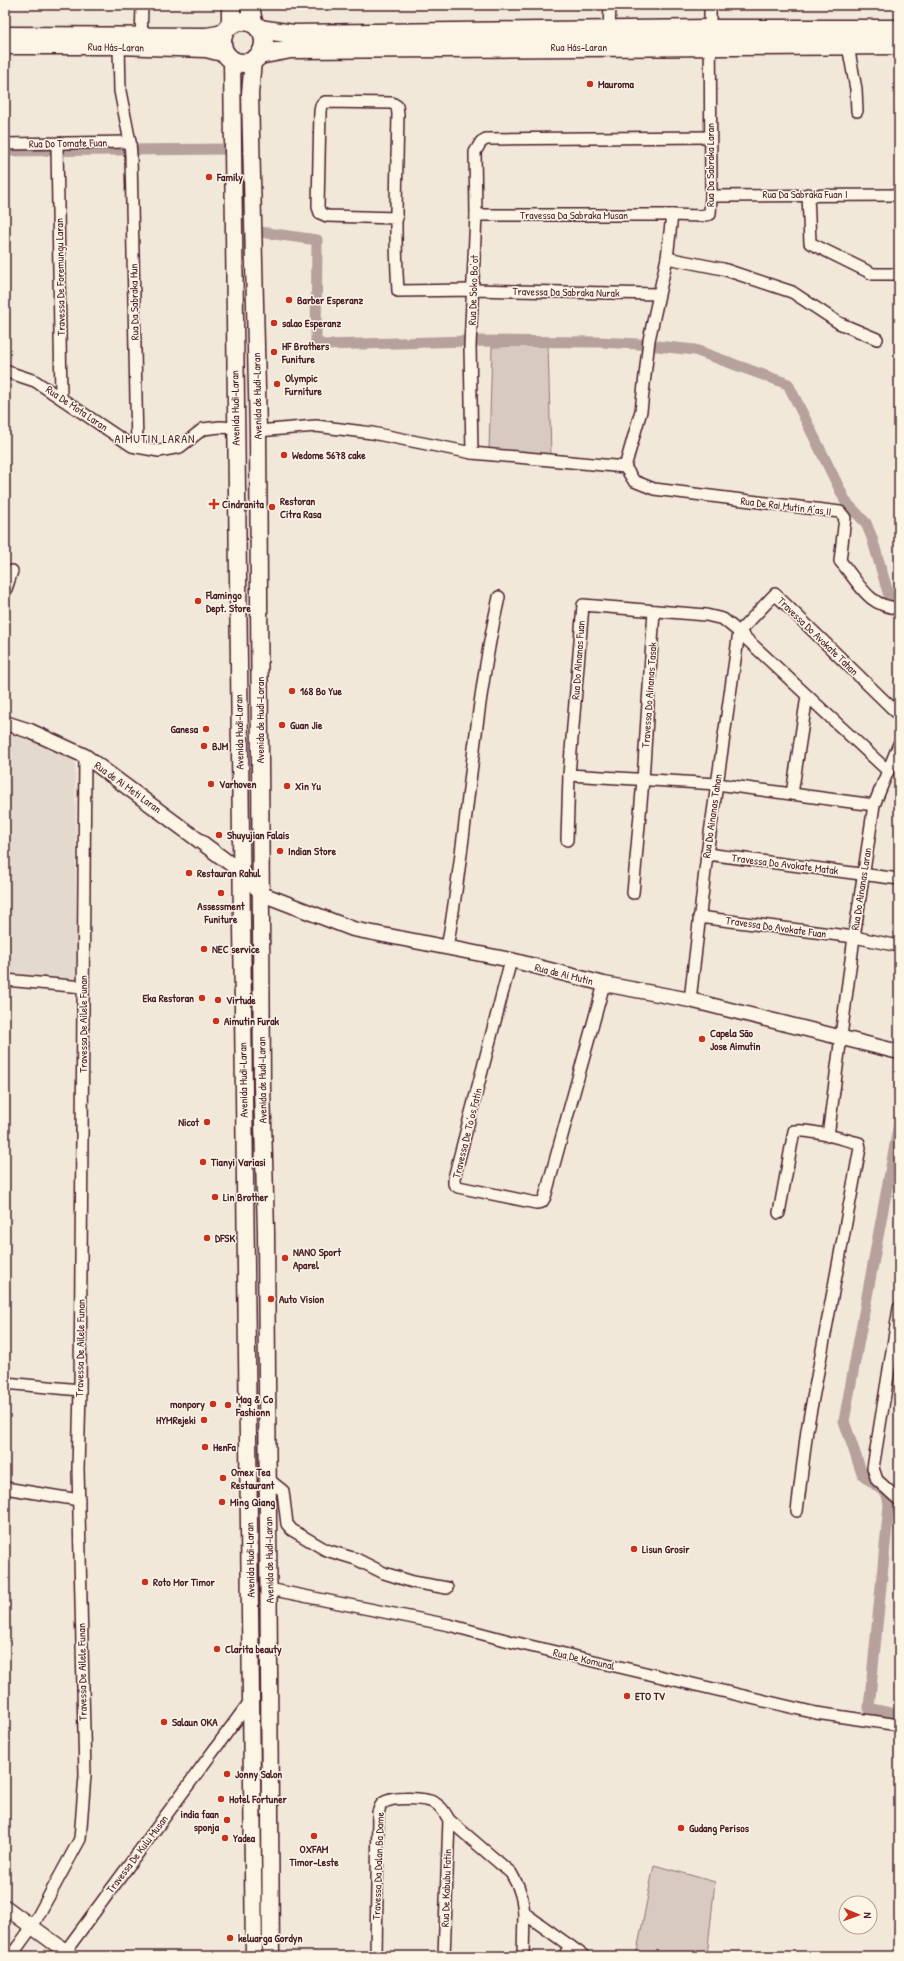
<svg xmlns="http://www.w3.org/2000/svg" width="904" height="1961" viewBox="0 0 904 1961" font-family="'Patrick Hand',sans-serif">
  <rect width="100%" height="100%" fill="#f1e8da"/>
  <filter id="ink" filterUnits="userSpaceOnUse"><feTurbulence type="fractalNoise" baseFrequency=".025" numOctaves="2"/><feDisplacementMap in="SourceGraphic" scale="8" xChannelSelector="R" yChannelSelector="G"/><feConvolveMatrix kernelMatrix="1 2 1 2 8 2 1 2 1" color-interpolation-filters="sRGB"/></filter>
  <g filter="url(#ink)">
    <polygon fill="#e4d9cd" points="5,722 75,755 77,979 38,983 5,979"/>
    <g fill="#d8cac0" stroke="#917476">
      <polygon points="548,345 551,455 489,450 492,347"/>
      <polygon points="654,1865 715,1882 707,1956 636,1956"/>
    </g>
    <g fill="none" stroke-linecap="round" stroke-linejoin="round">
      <g stroke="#b6a19c" stroke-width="11">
        <polyline points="5,151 233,149"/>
        <polyline points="253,231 317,240 316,342 324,345 469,341 599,342 638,344 695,350 788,384 846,502 866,523 872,538 892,606 899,614"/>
        <polyline points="899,1123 844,1421 862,1474 887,1494 889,1505 869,1708 899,1715"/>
      </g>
      <defs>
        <g id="minor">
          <polyline points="609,31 610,5"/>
          <polyline points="141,43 142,5"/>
          <polyline points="119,46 120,91 130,142 131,156 137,447"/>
          <polyline points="848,46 856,89 857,111"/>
          <polyline points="5,144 130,142"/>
          <polyline points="57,144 61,397"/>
          <polyline points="808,194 810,243 873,274 899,274"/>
          <polyline points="711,196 899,195"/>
          <polyline points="476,215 672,215"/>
          <path d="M397,218L327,216L320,213L318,207L320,111L321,106L325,102L392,103L397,106L398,114C397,173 394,232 398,291L474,290L658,294"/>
          <polyline points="667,258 723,269 792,292 839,323 877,339"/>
          <polyline points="5,371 35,381 132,446 159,451 180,447 203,429 220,427 235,428"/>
          <polyline points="258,431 316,426 372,433 472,453 470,346 476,215 475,152 481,142 486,139 710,137"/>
          <polyline points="472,453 625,467"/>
          <polyline points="625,467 641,411 649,340 667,258 672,215 700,216 710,214 711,196 710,5"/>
          <path d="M625,467L634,481L654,489L840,512L845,518L840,561C859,582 867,607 899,608"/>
          <polyline points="5,592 12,571"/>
          <polyline points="792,794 807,696"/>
          <polyline points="874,805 717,784 569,775 583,605 706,615 723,619 739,632 888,771"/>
          <polyline points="567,840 569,775"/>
          <polyline points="707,854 899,879"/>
          <polyline points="633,893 643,780 654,611"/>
          <polyline points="699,917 854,937 899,946"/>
          <path d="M447,948C468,831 473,712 499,597"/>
          <polyline points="511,960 454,1178 454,1184 458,1187 536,1203 542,1202 545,1197 604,984"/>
          <polyline points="5,980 83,987"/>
          <polyline points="690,1000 707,854 739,632 775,594 899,715"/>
          <polyline points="828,1136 854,937 874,805 899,744"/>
          <path d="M779,1213L794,1131C812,1129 841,1139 859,1143L860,1148L807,1430L797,1511"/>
          <polyline points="899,1308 873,1468 877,1480 899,1500"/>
          <polyline points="5,1383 80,1390"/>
          <polyline points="268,1479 283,1491 287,1524 292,1530 326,1550 356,1559 384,1573 413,1582 447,1588"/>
          <polyline points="5,1488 79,1500"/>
          <polyline points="269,1589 449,1625 513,1642 816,1713 899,1725"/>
          <polyline points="524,1913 584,1956"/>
          <polyline points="11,1956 32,1927 80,1839 85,1775 78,1469 80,1390 85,756"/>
          <polyline points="62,1956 251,1700"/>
          <path d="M376,1956L378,1813C379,1810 380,1805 383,1803C392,1796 426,1798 435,1803C442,1807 445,1813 449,1820L511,1873L518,1886L522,1898L524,1913L523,1956"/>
          <polyline points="444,1956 449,1820"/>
          <polyline points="564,1956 570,1946"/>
        </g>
        <g id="tertiary">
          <polyline points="5,723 30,731 85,756 240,871 262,894 353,929 511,960 604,984 690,1000 899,1052"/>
          <polyline points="5,1907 72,1956"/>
        </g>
        <g id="secondary">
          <polyline points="5,35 207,36 224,33"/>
          <polyline points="5,46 119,46 206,49 226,54"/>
          <polyline points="232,60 254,1956"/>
          <polyline points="253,60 250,94 258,431 262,1086 266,1232 271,1956"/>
        </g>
        <g id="primary">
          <polyline points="231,5 231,24"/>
          <polyline points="250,5 253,23"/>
          <circle cx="243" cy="42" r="21"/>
          <polyline points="259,29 293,34 710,29 899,29"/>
          <polyline points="259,55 291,49 899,45"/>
        </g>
      </defs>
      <use href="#minor" stroke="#4a1f2b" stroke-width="14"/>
      <use href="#tertiary" stroke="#4a1f2b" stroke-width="17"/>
      <use href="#secondary" stroke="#4a1f2b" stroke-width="19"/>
      <use href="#primary" stroke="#4a1f2b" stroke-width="21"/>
      <use href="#minor" stroke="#fcf5e5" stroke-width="11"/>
      <use href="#tertiary" stroke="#fcf5e5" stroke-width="14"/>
      <use href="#secondary" stroke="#fcf5e5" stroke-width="16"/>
      <use href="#primary" stroke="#fcf5e5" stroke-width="18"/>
    </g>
  </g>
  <g fill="#c8321e" stroke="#fcf5e5" stroke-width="1.5">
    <circle cx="590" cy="84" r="4"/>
    <circle cx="209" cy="177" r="4"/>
    <circle cx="289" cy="300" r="4"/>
    <circle cx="274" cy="323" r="4"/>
    <circle cx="274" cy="352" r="4"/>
    <circle cx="277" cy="384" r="4"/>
    <circle cx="284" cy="455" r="4"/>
    <path d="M212 498h4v4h4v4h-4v4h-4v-4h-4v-4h4z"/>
    <circle cx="272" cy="507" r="4"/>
    <circle cx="198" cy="601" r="4"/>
    <circle cx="292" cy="691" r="4"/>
    <circle cx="282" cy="725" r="4"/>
    <circle cx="206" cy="729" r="4"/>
    <circle cx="204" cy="746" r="4"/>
    <circle cx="211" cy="784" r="4"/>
    <circle cx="287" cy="786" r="4"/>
    <circle cx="219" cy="835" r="4"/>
    <circle cx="280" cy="851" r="4"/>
    <circle cx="189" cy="873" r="4"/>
    <circle cx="221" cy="893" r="4"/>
    <circle cx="204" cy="949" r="4"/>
    <circle cx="202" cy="998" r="4"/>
    <circle cx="218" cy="1000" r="4"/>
    <circle cx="216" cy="1021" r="4"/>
    <circle cx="702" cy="1039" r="4"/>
    <circle cx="207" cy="1122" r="4"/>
    <circle cx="203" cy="1162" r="4"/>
    <circle cx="215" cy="1197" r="4"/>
    <circle cx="207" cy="1238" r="4"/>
    <circle cx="285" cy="1258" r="4"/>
    <circle cx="271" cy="1299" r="4"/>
    <circle cx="213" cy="1404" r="4"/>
    <circle cx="228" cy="1405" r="4"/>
    <circle cx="204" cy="1420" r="4"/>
    <circle cx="205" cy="1447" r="4"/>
    <circle cx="223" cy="1478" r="4"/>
    <circle cx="222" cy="1502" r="4"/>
    <circle cx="634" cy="1549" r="4"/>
    <circle cx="145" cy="1582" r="4"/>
    <circle cx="217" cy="1649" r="4"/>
    <circle cx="627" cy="1696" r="4"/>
    <circle cx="164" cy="1722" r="4"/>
    <circle cx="227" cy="1774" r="4"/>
    <circle cx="221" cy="1799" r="4"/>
    <circle cx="227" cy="1820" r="4"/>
    <circle cx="681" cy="1828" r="4"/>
    <circle cx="314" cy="1836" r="4"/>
    <circle cx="225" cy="1838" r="4"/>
    <circle cx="230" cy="1938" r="4"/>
  </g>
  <g text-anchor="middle" stroke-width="3" stroke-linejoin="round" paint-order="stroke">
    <g font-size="11" fill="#4a1f2b" stroke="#fcf5e5">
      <text transform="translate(116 47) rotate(1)" y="4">Rua Hás-Laran</text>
      <text x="579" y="51">Rua Hás-Laran</text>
      <text transform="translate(68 143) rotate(-1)" y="4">Rua Do Tomate Fuan</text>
      <text transform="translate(710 165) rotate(-90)" y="4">Rua Da Sabraka Laran</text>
      <text x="805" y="198">Rua Da Sabraka Fuan I</text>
      <text x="574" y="219">Travessa Da Sabraka Musan</text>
      <text transform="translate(60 277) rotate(-91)" y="4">Travessa De Foremungu Laran</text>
      <text transform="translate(473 290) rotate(-88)" y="4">Rua De Soko Bo’ot</text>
      <text transform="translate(566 292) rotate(1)" y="4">Travessa Da Sabraka Nurak</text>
      <text transform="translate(134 302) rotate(-91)" y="4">Rua Da Sabraka Hun</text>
      <text transform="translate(257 396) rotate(-91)" y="4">Avenida de Hudi-Laran</text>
      <text transform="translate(77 408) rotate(34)" y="4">Rua De Mota Laran</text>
      <text transform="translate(235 408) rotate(-91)" y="4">Avenida Hudi-Laran</text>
      <text transform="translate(786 506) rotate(7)" y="4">Rua De Rai Mutin A’as II</text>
      <text transform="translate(818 636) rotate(44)" y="4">Travessa Do Avokate Tahan</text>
      <text transform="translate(578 660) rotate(-86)" y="4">Rua Do Ainanas Fuan</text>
      <text transform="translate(649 695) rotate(-86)" y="4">Travessa Do Ainanas Tasak</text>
      <text transform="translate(260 720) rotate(-90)" y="4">Avenida de Hudi-Laran</text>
      <text transform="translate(239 732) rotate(-91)" y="4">Avenida Hudi-Laran</text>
      <text transform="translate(128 787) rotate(36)" y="4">Rua de Ai Meti Laran</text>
      <text transform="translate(712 816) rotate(-82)" y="4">Rua Do Ainanas Tahan</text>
      <text transform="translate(785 864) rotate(7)" y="4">Travessa Do Avokate Matak</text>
      <text transform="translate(861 889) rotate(-81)" y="4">Rua Do Ainanas Laran</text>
      <text transform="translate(776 927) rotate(8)" y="4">Travessa Do Avokate Fuan</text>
      <text transform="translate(564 974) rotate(14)" y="4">Rua de Ai Mutin</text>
      <text transform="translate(83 1024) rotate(-90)" y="4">Travessa De Ailele Funan</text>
      <text transform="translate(243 1080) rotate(-91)" y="4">Avenida Hudi-Laran</text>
      <text transform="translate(262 1080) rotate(-91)" y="4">Avenida de Hudi-Laran</text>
      <text transform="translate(467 1133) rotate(-76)" y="4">Travessa De To’os Fatin</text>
      <text transform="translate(80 1348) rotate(-89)" y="4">Travessa De Ailele Funan</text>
      <text transform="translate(250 1560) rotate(-91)" y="4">Avenida Hudi-Laran</text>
      <text transform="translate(269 1560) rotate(-91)" y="4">Avenida de Hudi-Laran</text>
      <text transform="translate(584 1659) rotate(13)" y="4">Rua De Komunal</text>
      <text transform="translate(82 1672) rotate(-91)" y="4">Travessa De Ailele Funan</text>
      <text transform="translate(137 1854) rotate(-53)" y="4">Travessa De Kulu Musan</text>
      <text transform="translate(378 1866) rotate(-88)" y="4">Travessa Da Dalan Ba Dame</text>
      <text transform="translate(446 1888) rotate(-88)" y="4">Rua De Kabubu Fatin</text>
    </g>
    <g font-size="11" font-weight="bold" fill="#4a1f2b" stroke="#fcf5e5" text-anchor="start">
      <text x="598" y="88">Mauroma</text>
      <text x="217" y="181">Family</text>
      <text x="297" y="304">Barber Esperanz</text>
      <text x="282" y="327">salao Esperanz</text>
      <text x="282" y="350">HF Brothers<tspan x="282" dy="13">Funiture</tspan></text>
      <text x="285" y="382">Olympic<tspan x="285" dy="13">Furniture</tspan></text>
      <text x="292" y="459">Wedome 5678 cake</text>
      <text x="280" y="505">Restoran<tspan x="280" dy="13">Citra Rasa</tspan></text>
      <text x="222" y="508">Cindranita</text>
      <text x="206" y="599">Flamingo<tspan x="206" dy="13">Dept. Store</tspan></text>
      <text x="300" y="695">168 Bo Yue</text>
      <text x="290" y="729">Guan Jie</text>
      <text x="198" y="733" text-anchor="end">Ganesa</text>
      <text x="212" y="750">BJM</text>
      <text x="219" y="788">Varhoven</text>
      <text x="295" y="790">Xin Yu</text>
      <text x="227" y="839">Shuyujian Falais</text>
      <text x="288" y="855">Indian Store</text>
      <text x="197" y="877">Restauran Rahul</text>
      <text x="221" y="910" text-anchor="middle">Assessment<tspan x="221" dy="13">Funiture</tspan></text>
      <text x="212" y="953">NEC service</text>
      <text x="194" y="1002" text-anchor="end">Eka Restoran</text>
      <text x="226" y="1004">Virtude</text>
      <text x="224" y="1025">Aimutin Furak</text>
      <text x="710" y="1037">Capela São<tspan x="710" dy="13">Jose Aimutin</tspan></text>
      <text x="199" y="1126" text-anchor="end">Nicot</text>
      <text x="211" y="1166">Tianyi Variasi</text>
      <text x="223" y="1201">Lin Brother</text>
      <text x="215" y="1242">DFSK</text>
      <text x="293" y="1256">NANO Sport<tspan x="293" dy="13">Aparel</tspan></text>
      <text x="279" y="1303">Auto Vision</text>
      <text x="236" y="1403">Mag &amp; Co<tspan x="236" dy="13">Fashionn</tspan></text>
      <text x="205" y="1408" text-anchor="end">monpory</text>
      <text x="196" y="1424" text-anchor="end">HYMRejeki</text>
      <text x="213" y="1451">HenFa</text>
      <text x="231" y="1476">Omex Tea<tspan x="231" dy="13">Restaurant</tspan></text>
      <text x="230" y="1506">Ming Qiang</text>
      <text x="642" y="1553">Lisun Grosir</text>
      <text x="153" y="1586">Roto Mor Timor</text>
      <text x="225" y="1653">Clarita beauty</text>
      <text x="635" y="1700">ETO TV</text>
      <text x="172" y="1726">Salaun OKA</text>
      <text x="235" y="1778">Jonny Salon</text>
      <text x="229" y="1803">Hotel Fortuner</text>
      <text x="219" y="1818" text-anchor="end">india faan<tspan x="219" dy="13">sponja</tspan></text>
      <text x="689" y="1832">Gudang Perisos</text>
      <text x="233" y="1842">Yadea</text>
      <text x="314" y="1853" text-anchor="middle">OXFAM<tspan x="314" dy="13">Timor-Leste</tspan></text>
      <text x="238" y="1942">keluarga Gordyn</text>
    </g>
    <g font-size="12" letter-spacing="1" fill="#4a1f2b" stroke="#fcf5e5">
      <text x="155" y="443">AIMUTIN LARAN</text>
    </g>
  </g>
  <rect width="904" height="1961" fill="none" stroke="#fcf5e5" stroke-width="20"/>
  <rect x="10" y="10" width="884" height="1941" fill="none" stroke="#4a1f2b" stroke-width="1.5" filter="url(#ink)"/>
  <g transform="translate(858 1915) rotate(92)"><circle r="19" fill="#fcf5e5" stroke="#b59f9b"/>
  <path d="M0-3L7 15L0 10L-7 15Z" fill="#c8321e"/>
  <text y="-6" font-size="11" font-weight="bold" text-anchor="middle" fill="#4a1f2b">N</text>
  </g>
</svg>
